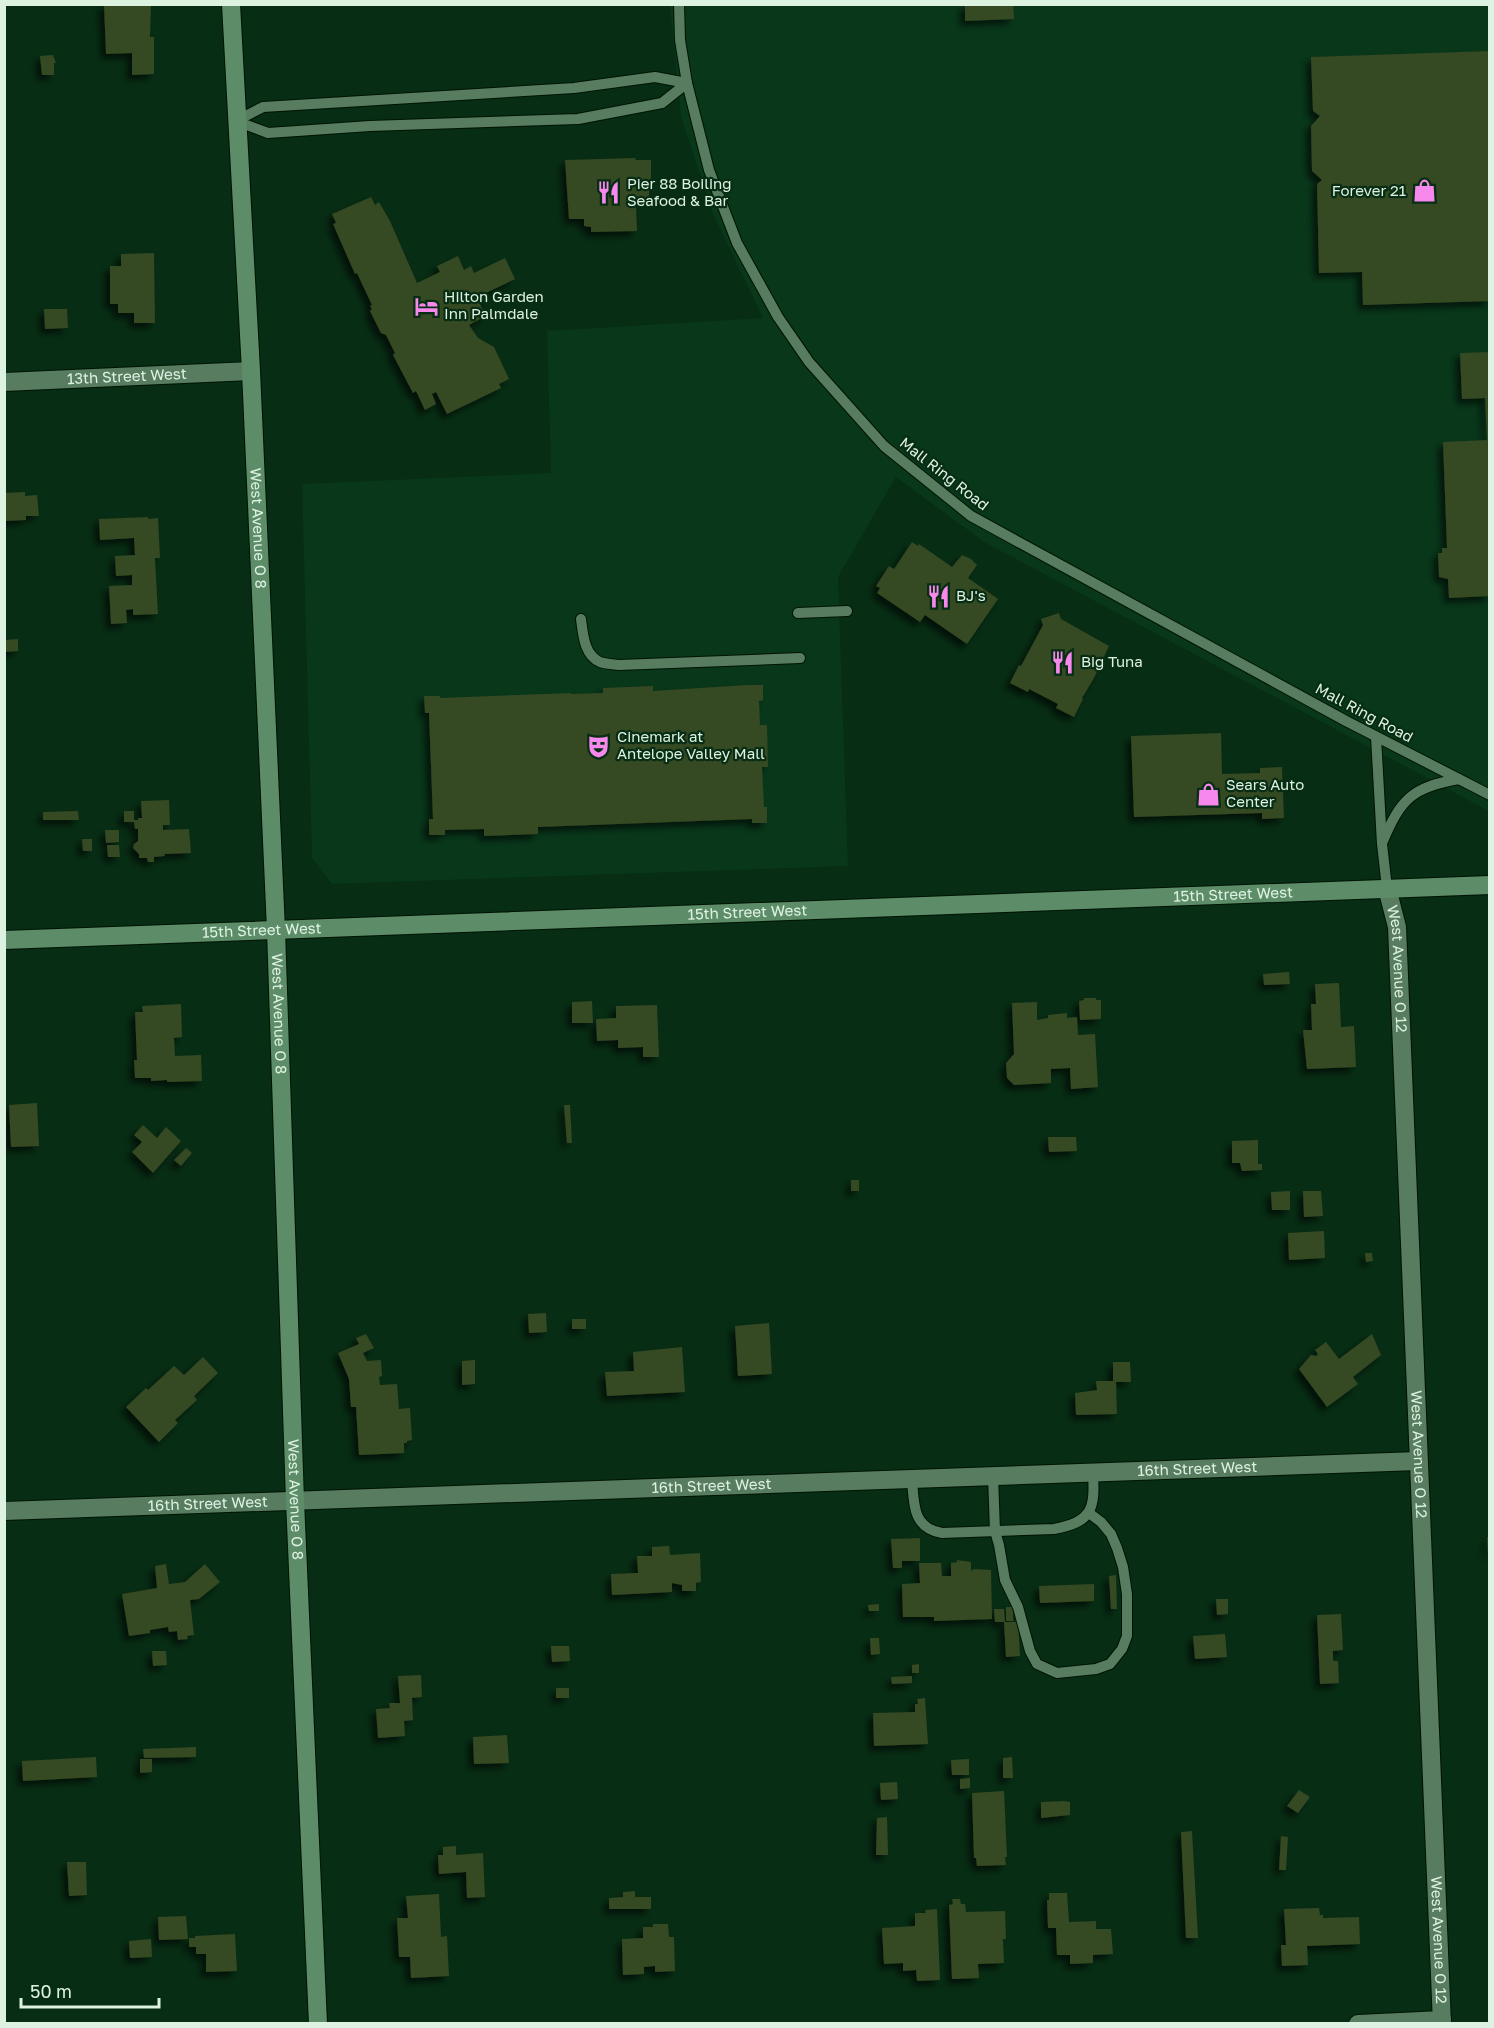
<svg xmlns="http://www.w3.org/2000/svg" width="1494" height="2028" viewBox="0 0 1494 2028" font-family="'Golos Text',sans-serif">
  <defs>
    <filter id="shadow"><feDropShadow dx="-5" dy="5" stdDeviation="3" flood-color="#0009"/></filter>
  </defs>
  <rect width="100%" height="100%" fill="#072d14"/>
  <polygon fill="#08371a" points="670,5 1489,5 1489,811 984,542 896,477 838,577 848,866 332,884 312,858 302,484 551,473 547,331 763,318 714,216 681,117"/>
  <g fill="#364824" filter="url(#shadow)">
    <polygon points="104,4 151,4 150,37 154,37 154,74 132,75 132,53 106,54"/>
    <polygon points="965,4 1013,4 1014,19 965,21"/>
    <polygon points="1490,51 1490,301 1363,305 1362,272 1319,273 1317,184 1322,180 1312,171 1311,126 1320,116 1313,111 1311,57"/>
    <polygon points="53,55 56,63 54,63 54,75 42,75 40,56"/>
    <polygon points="636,158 635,160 651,160 651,187 649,187 649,198 643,198 636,206 637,231 591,232 591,227 584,226 584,219 569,219 565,160"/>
    <polygon points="371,197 375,205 379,202 390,221 417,283 440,272 437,266 458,256 464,270 471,266 474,273 505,258 515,279 484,294 487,300 480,304 486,316 469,325 478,338 494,347 509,379 499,384 501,388 447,414 436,392 432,394 436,404 425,410 416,391 413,393 393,355 395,353 386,335 381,333 370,311 372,309 370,306 372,305 357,273 355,274 333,224 336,223 332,214"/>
    <polygon points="154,253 155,323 134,323 134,313 118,313 118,304 110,304 110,266 121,266 121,254"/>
    <polygon points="44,309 67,309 68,328 45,329"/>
    <polygon points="1490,352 1490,596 1449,598 1448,579 1439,577 1438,553 1442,553 1442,548 1447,548 1443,442 1487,440 1485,398 1462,399 1460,353"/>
    <polygon points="25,492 25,496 37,495 39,516 26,516 26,520 4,521 4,493"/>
    <polygon points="148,517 148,519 158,518 160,558 155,558 158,614 133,615 133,609 126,610 127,623 111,624 109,586 132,585 132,575 116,576 115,556 135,555 134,538 100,540 99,519"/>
    <polygon points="912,542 918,546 919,544 952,567 962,555 971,559 977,565 968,578 998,599 967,644 925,615 920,622 877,593 880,588 876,586 889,566 894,569"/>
    <polygon points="1059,613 1061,619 1109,646 1094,678 1082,698 1083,699 1074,717 1056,708 1058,704 1029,689 1028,692 1010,683 1019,665 1021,666 1043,625 1041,619"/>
    <polygon points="18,639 18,651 4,652 4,640"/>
    <polygon points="747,685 763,685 763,700 759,701 760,725 767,725 768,767 762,767 764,807 767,807 767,823 752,823 752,819 538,827 538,834 484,836 484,829 445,830 445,835 429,835 429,819 433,819 429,713 425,713 424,696 440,696 440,698 571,693 571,694 603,693 603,688 653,686 653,691"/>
    <polygon points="1221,733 1222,774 1260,773 1260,768 1282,767 1284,818 1262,819 1262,813 1134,817 1131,736"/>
    <polygon points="169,800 170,825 163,825 163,830 189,829 191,853 164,854 165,856 154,857 154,862 148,862 147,858 139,858 139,854 133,848 134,844 138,841 138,829 135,829 134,822 124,822 124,811 134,811 134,820 138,820 138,818 142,818 141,801"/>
    <polygon points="78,811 79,820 43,820 43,812"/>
    <polygon points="105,830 119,830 119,842 106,843"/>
    <polygon points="82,839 92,839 92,851 83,851"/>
    <polygon points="107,845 119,845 120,857 108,857"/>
    <polygon points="1289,972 1290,984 1264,985 1263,974"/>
    <polygon points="1339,983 1341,1027 1354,1026 1356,1067 1307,1069 1303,1030 1312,1030 1311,1004 1316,1004 1315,984"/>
    <polygon points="1084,998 1096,998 1096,1000 1101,1000 1101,1019 1080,1020 1079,1001 1084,1000"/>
    <polygon points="592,1001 593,1023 572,1023 572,1002"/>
    <polygon points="1037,1002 1037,1020 1048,1018 1048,1015 1067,1013 1067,1018 1077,1017 1078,1035 1095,1034 1098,1087 1071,1089 1070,1068 1051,1069 1051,1083 1014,1085 1007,1078 1006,1063 1014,1054 1012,1003"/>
    <polygon points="181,1004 182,1037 174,1038 175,1056 201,1055 202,1081 167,1082 167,1080 151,1081 151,1078 135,1078 134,1060 137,1060 135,1012 143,1012 142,1006"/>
    <polygon points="657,1005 659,1057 643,1057 643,1047 618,1048 618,1040 597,1041 596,1019 616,1018 616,1006"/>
    <polygon points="37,1103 39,1146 11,1147 9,1105"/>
    <polygon points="564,1105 570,1105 572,1143 567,1143"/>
    <polygon points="143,1125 157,1138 166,1127 181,1141 153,1173 132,1152 142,1142 134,1135"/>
    <polygon points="1048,1137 1076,1137 1077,1151 1049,1152"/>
    <polygon points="1258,1140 1258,1164 1262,1164 1262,1170 1242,1171 1240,1163 1232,1163 1232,1141"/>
    <polygon points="186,1148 192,1153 181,1166 174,1160"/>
    <rect x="851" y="1180" width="8" height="11"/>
    <polygon points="1290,1191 1290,1210 1272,1210 1271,1192"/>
    <polygon points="1303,1191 1321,1191 1323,1216 1304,1217"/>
    <polygon points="1324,1231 1325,1258 1289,1260 1288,1233"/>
    <polygon points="1365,1253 1372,1253 1373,1261 1366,1262"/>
    <polygon points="546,1313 547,1332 529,1333 528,1314"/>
    <rect x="572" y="1319" width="14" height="10"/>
    <polygon points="769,1323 772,1374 738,1376 735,1326"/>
    <polygon points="366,1334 374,1348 363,1353 367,1361 381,1360 382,1376 379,1377 380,1385 397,1384 399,1409 410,1408 412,1440 407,1441 407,1443 404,1443 404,1453 359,1455 356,1407 351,1407 349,1379 338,1353 359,1344 356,1338"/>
    <polygon points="1372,1334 1381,1355 1353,1377 1358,1384 1327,1407 1299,1369 1311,1355 1316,1356 1318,1354 1315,1350 1326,1342 1339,1359"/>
    <polygon points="682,1347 685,1392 607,1396 605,1372 634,1371 633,1352"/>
    <polygon points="203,1357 218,1373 194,1396 197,1400 175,1420 178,1423 159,1442 126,1407 146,1388 148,1390 174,1366 184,1375"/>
    <polygon points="475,1360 475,1384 462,1385 462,1361"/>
    <polygon points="1113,1362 1130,1362 1131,1382 1116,1382 1117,1414 1076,1415 1075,1393 1097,1390 1096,1381 1113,1381"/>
    <polygon points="1487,1537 1490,1537 1490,1553 1488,1554"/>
    <polygon points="920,1538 920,1561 902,1561 902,1568 893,1568 891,1539"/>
    <polygon points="669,1546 670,1555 700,1553 701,1582 696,1583 696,1591 682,1591 682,1585 672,1583 672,1592 612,1595 611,1574 638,1573 637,1556 652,1556 652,1547"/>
    <polygon points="957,1560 971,1562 971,1571 974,1569 991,1570 992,1619 934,1621 934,1617 903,1617 902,1584 920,1583 919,1563 941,1563 942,1576 951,1576 951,1563 957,1562"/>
    <polygon points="166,1564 169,1584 185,1582 205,1564 220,1582 199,1599 190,1600 194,1635 187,1636 188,1639 178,1640 177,1631 169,1632 168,1627 150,1630 150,1633 129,1636 122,1594 157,1588 155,1566"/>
    <polygon points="1116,1575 1117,1609 1111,1609 1109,1576"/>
    <polygon points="1094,1584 1094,1601 1040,1603 1039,1586"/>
    <polygon points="1216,1599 1228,1599 1228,1614 1217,1615"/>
    <polygon points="879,1604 879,1611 869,1611 868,1605"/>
    <rect x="1006" y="1607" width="7" height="14"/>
    <polygon points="994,1609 1004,1609 1005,1622 995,1622"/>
    <polygon points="1341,1614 1343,1650 1333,1651 1333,1661 1338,1661 1339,1683 1320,1684 1317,1615"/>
    <polygon points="1004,1622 1018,1622 1020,1656 1006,1657"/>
    <polygon points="1225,1634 1227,1657 1195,1659 1193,1636"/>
    <polygon points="870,1638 879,1638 880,1654 871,1655"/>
    <polygon points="551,1646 569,1646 570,1661 552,1662"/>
    <polygon points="152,1651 166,1651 167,1665 153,1666"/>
    <polygon points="919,1664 919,1673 912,1673 912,1665"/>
    <polygon points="421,1675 422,1697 412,1698 413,1720 404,1721 405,1736 378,1738 376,1709 390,1708 389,1703 400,1703 398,1676"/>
    <polygon points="912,1676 912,1683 892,1684 891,1677"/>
    <rect x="556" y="1688" width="13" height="10"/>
    <polygon points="925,1698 928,1744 874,1746 873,1713 915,1712 915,1704 918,1704 917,1699"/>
    <polygon points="507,1735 509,1763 474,1764 473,1737"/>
    <polygon points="196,1747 196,1757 144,1758 143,1749"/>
    <polygon points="96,1757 97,1777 23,1781 22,1761"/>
    <polygon points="1012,1757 1013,1778 1003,1778 1003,1758"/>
    <polygon points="140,1759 152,1759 152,1772 140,1773"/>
    <polygon points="969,1759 969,1775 952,1775 951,1760"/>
    <polygon points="970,1778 970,1788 960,1789 960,1779"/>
    <polygon points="897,1782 898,1799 881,1800 880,1783"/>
    <polygon points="1299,1790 1310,1797 1298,1813 1287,1806"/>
    <polygon points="1004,1791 1007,1857 1005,1857 1006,1865 977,1866 976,1858 974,1858 972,1793"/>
    <polygon points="1064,1801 1070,1802 1070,1815 1041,1818 1041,1802"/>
    <polygon points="887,1817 888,1855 876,1855 877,1818"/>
    <polygon points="1192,1831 1198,1938 1186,1938 1181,1832"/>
    <polygon points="1281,1836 1288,1837 1286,1870 1279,1870"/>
    <polygon points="456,1846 456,1855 483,1853 485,1897 467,1898 466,1872 439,1874 438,1855 443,1855 443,1847"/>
    <polygon points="67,1862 86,1862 87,1895 69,1896"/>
    <polygon points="635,1891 635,1897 651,1897 651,1909 609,1909 609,1898 623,1897 623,1892"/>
    <polygon points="1049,1893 1067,1893 1069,1922 1096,1921 1096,1929 1111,1929 1113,1954 1093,1955 1093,1963 1070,1964 1070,1955 1057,1955 1056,1928 1048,1928 1047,1900 1049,1900"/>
    <polygon points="439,1894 441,1937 447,1936 449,1976 411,1978 410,1957 399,1957 397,1918 408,1918 406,1896"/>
    <polygon points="952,1899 960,1899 961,1904 965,1904 966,1912 1005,1911 1006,1939 1003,1939 1004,1963 978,1964 979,1978 952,1979 949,1905 953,1904"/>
    <polygon points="1319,1908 1320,1915 1323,1915 1323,1918 1359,1917 1360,1944 1307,1946 1308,1965 1282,1966 1281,1945 1286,1945 1284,1909"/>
    <polygon points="937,1909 940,1980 917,1981 916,1970 903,1971 903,1963 884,1964 882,1928 915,1926 915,1913 926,1913 925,1910"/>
    <polygon points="186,1916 188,1939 159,1940 158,1917"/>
    <polygon points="653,1924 668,1924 669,1937 674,1937 675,1971 655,1972 655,1966 644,1967 644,1974 623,1975 622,1939 643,1938 643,1927 653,1927"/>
    <polygon points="235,1934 237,1971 206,1972 206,1954 196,1954 196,1947 189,1947 189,1938 195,1938 195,1936"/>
    <polygon points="151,1939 152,1957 130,1958 129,1941"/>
  </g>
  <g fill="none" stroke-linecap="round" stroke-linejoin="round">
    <defs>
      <g id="lane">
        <polyline points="679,4 680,40 687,83 709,170 737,243 778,317 809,362 884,446 971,516 1346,721 1490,795"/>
        <polyline points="236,121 268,133 370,126 578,119 662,103 687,83"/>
        <polyline points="236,121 263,107 574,88 655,77 687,83"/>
        <polyline points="798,613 847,611"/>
        <path d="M581,619C583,634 584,655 600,662C605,664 613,664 619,665L800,658"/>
        <polyline points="1376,737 1382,844 1387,888"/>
        <path d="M1383,841C1401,799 1412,787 1459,779"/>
        <polyline points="993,1476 995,1531 999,1545 1005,1580 1018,1607 1030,1651 1037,1664 1057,1673 1096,1669 1110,1664 1122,1649 1127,1636 1127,1594 1123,1567 1117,1548 1111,1534 1101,1522 1089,1513"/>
        <path d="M912,1479C914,1503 912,1528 942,1533L1054,1529C1093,1522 1095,1508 1093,1472"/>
      </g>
      <g id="street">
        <path id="s1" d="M4,382L251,371"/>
        <path id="s2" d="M1387,888L1397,927L1442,2024"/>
        <path id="s3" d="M4,1511L1418,1461"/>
        <polyline points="1358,2024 1442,2020"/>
      </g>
      <g id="secondary">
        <path id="s4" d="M231,4L251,371L276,930L295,1501L318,2024"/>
        <path id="s5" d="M4,940L1490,885"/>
      </g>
    </defs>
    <use href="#lane" stroke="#001303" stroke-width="12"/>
    <use href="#street" stroke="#001303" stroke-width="20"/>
    <use href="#secondary" stroke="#001303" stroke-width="20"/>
    <use href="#lane" stroke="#577c5f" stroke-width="10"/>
    <use href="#street" stroke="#577c5f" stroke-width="18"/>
    <use href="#secondary" stroke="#5c8d68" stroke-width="18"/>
  </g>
  <defs>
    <symbol id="shop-bare" viewBox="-9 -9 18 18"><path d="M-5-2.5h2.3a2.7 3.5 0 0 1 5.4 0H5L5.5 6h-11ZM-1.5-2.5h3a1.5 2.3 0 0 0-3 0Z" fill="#f788ec" stroke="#072d14" stroke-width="2.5" paint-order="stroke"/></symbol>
    <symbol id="restaurant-bare" viewBox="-9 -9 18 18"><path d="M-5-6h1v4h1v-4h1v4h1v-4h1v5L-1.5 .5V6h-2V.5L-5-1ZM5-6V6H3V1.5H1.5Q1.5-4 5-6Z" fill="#f788ec" stroke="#072d14" stroke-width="2.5" paint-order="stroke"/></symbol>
    <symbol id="hotel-bare" viewBox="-9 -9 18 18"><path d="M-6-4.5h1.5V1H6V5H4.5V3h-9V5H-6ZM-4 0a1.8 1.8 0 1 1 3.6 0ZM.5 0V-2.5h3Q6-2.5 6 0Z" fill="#f788ec" stroke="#072d14" stroke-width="2.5" paint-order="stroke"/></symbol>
    <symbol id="theatre-bare" viewBox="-9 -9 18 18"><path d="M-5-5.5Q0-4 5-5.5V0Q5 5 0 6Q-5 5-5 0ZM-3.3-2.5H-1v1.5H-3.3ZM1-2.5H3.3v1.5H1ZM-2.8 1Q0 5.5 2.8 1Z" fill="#f788ec" stroke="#072d14" stroke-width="2.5" paint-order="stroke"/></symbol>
  </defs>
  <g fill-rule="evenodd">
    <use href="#shop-bare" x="1408" y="174" width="33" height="33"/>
    <use href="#restaurant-bare" x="592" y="176" width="33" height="33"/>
    <use href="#hotel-bare" x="410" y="290" width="33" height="33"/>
    <use href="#restaurant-bare" x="922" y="580" width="33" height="33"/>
    <use href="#restaurant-bare" x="1046" y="646" width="33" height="33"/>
    <use href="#theatre-bare" x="582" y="730" width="33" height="33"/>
    <use href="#shop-bare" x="1192" y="778" width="33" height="33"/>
  </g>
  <g text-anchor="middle" stroke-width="4.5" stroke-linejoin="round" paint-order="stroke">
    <g font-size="15" fill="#def2e2" stroke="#072d14" text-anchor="start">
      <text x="627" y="189">Pier 88 Boiling<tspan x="627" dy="17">Seafood &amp; Bar</tspan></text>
      <text x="1406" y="196" text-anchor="end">Forever 21</text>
      <text x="444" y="302">Hilton Garden<tspan x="444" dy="17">Inn Palmdale</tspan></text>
      <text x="956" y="601">BJ's</text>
      <text x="1081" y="667">Big Tuna</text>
      <text x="617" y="742">Cinemark at<tspan x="617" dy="17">Antelope Valley Mall</tspan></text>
      <text x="1226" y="790">Sears Auto<tspan x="1226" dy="17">Center</tspan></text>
    </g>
    <g font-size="15" fill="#def2e2" stroke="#072d14">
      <text dy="5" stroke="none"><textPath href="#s1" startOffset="123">13th Street West</textPath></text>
      <text transform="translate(944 474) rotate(38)" y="5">Mall Ring Road</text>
      <text dy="5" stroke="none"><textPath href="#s4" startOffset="525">West Avenue O 8</textPath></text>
      <text transform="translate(1364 713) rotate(28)" y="5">Mall Ring Road</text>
      <text dy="5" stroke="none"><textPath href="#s5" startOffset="1230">15th Street West</textPath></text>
      <text dy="5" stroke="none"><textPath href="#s5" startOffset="744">15th Street West</textPath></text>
      <text dy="5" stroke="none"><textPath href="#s5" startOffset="258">15th Street West</textPath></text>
      <text dy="5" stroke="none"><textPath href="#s2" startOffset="82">West Avenue O 12</textPath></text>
      <text dy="5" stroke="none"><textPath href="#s4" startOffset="1011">West Avenue O 8</textPath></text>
      <text dy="5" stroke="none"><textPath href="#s2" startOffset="568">West Avenue O 12</textPath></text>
      <text dy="5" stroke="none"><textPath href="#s3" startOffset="1194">16th Street West</textPath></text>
      <text dy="5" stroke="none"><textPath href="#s3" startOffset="708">16th Street West</textPath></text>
      <text dy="5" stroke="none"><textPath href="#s4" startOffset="1497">West Avenue O 8</textPath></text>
      <text dy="5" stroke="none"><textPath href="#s3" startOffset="204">16th Street West</textPath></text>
      <text dy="5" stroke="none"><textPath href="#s2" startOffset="1054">West Avenue O 12</textPath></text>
    </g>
  </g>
  <rect width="1494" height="2028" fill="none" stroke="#def2e2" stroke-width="12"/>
  <path d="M21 1998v9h138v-9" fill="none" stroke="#def2e2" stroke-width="3"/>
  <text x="30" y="1998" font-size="18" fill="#def2e2" stroke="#072d14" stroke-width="4.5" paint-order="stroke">50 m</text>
</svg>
